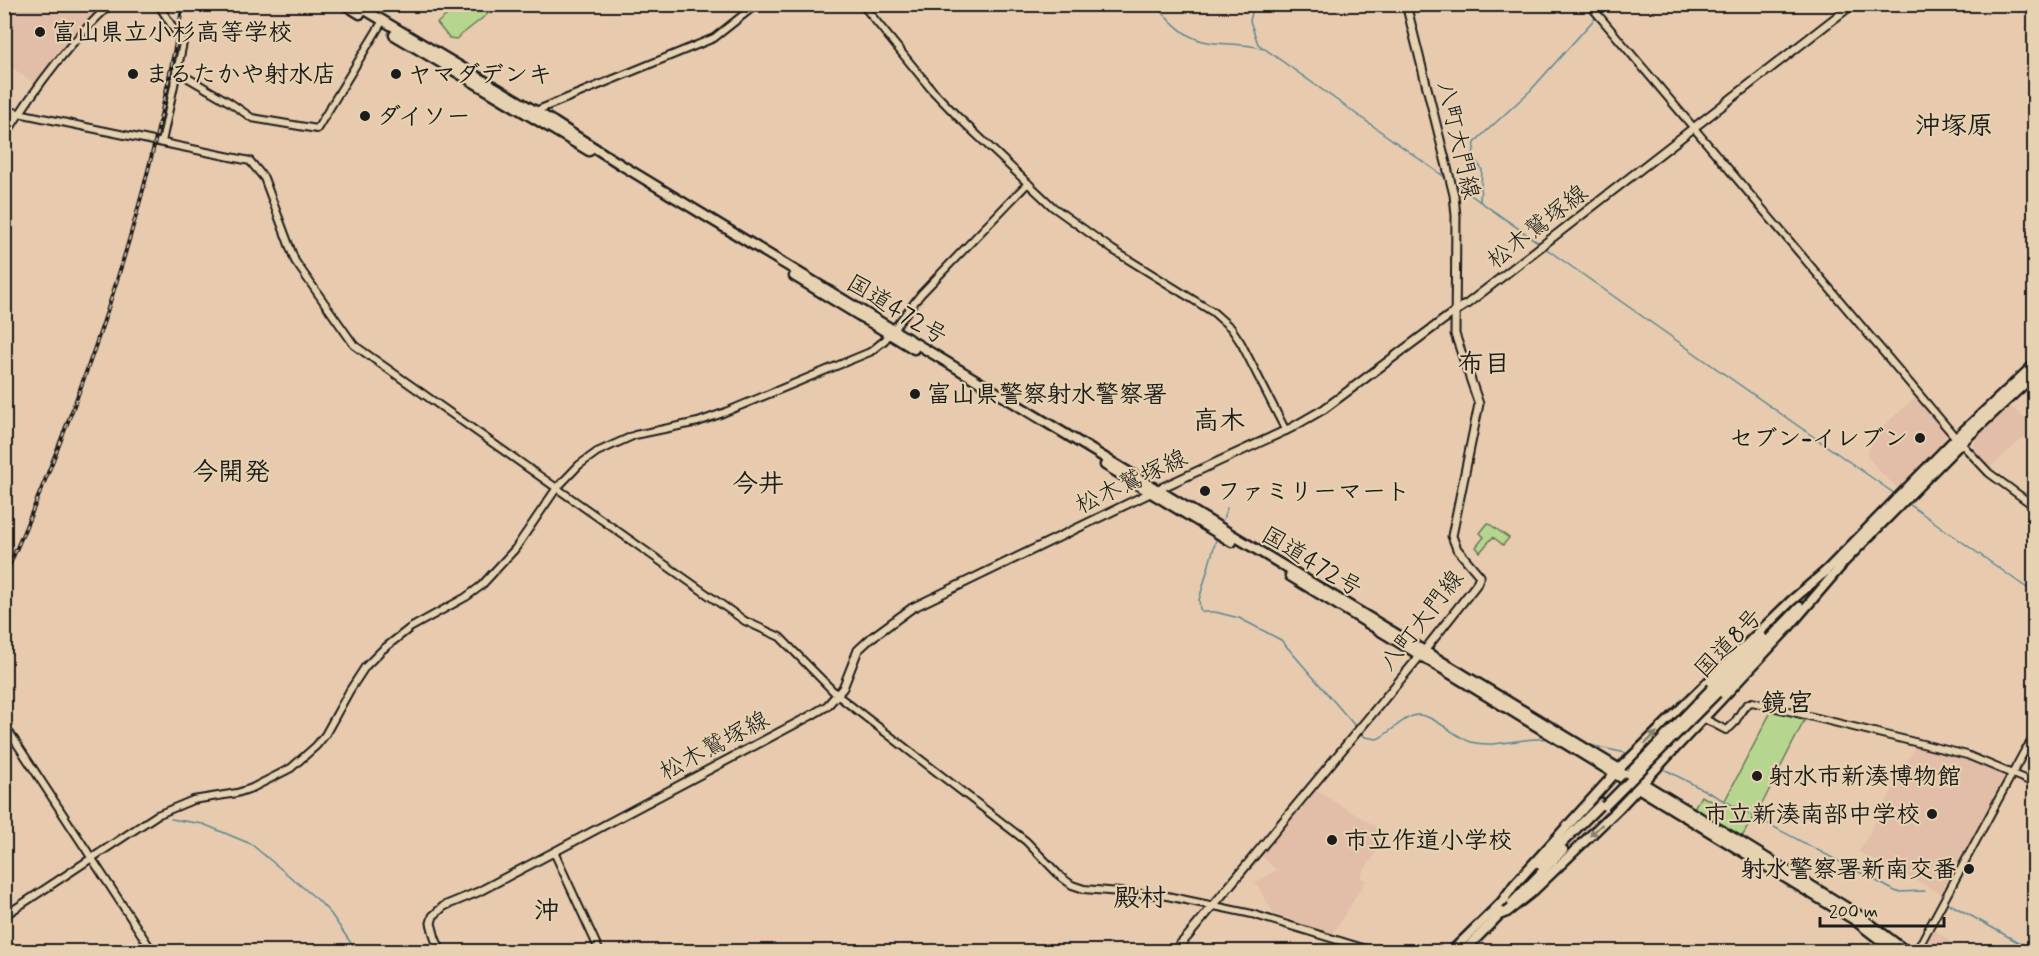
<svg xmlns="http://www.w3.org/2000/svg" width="2039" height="956" viewBox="0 0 2039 956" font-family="Mynerve,'Klee One',sans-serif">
  <rect width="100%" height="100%" fill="#e8cbaf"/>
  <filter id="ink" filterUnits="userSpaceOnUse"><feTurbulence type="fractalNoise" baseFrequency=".0167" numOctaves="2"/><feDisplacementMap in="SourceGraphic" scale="12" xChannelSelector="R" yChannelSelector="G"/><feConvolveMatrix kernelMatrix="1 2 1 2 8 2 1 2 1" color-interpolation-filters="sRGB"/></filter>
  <g filter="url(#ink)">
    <g fill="#e2bda7">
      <polygon points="5,4 102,4 102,5 57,52 34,84 5,62"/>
      <polygon points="1916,397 1945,433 1944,445 1899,489 1882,474 1867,456 1868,452 1875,435 1881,428"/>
      <polygon points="2008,405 2034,424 2034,428 1990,468 1973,450 1975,442 1978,434"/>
      <polygon points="1915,747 1966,760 2003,773 2004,776 1942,894 1859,852"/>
      <polygon points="1315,790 1388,834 1360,877 1366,880 1333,934 1274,914 1255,883 1277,870 1260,855"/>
      <polygon points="1934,929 1955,946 1960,951 1922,951"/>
    </g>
    <g fill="#b6d68f" stroke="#697956" stroke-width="1.5">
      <polygon points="460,5 460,4 499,5 456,39 449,38 437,23"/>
      <polygon points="1488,523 1509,538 1503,545 1493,537 1480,552 1476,547 1484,537 1480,533"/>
      <polygon points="1773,708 1806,717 1763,802 1740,840 1692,811 1701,796 1722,806"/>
    </g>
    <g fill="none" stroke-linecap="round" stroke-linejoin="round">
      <g stroke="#598792" stroke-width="1.5">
        <path d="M1155,4C1169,19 1182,36 1203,41C1223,46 1243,42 1263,49"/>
        <polyline points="1254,4 1250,21 1258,44 1446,178"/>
        <polyline points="1601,13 1608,4"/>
        <polyline points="1455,184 1539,243"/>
        <polyline points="1480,202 1482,170 1473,156 1475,143 1479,138 1530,91 1597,16"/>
        <polyline points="1545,248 1895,494"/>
        <polyline points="1906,502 2034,593"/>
        <polyline points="1222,522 1227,508"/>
        <polyline points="1216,540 1199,600 1200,609 1203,612 1215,612 1239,618 1281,640 1356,727"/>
        <path d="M1360,731L1365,737L1377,739C1390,734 1402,717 1417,715C1433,714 1455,737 1471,742C1497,749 1524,736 1550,739"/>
        <polyline points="1585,744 1630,754"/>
        <polyline points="1662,768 1897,892 1925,891"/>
        <polyline points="171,819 203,824 251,844 318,900 331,914 357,952"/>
        <polyline points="1948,903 2034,951"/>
      </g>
      <defs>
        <g id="tertiary">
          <polyline points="158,4 183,43 162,142"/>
          <polyline points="862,4 932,90 958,117 1053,207 1113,250 1213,312 1231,328 1241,343 1286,431"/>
          <polyline points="1589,4 1956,438 1989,473 2034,506"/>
          <polyline points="176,71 229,102 252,118 317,129 382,22"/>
          <polyline points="4,110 250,161 264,178 295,261 354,345 745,621 780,637 837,695 1026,841 1061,877 1072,885 1084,889 1167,896 1252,914 1376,952"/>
          <polyline points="533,112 714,38 757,4"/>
          <path d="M4,138C34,89 68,43 111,4"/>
          <path d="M1701,717L1726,730C1739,724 1739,706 1752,702L1967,755L2034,783"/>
          <polyline points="4,724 153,952"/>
          <polyline points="554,852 600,952"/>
          <polyline points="4,916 157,815 193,800 237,793 252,788 291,768 316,746 325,735 350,690 365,667 382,650 410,628 466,597 481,586 515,549 556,489 579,465 597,452 635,435 698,422 723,413 870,352 885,340 921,294 1028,183"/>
          <polyline points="1916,952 2025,750 2034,738"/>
        </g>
        <g id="secondary">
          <polyline points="441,952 435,938 431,923 433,916 444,906 478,892 535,862 810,716 827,706 843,688 858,650 871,638 912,608 1150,493 1291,428 1324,409 1454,312 1467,304 1853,4"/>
          <polyline points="1173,952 1188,936 1424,651 1476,585 1480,576 1457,549 1452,536 1479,404 1455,334 1456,216 1454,195 1406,4"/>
        </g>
        <g id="trunk">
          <polyline points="344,4 360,14"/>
          <polyline points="355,4 554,122 623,166 920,346 1742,843 1857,914 1907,952"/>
          <polyline points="394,35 589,151"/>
          <polyline points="794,276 914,349"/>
          <polyline points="1105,465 1232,542"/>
          <polyline points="1838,568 1961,443 2034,375"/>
          <polyline points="1823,574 1956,438 2034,365"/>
          <polyline points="1290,576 1853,919 1896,952"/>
          <polyline points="1712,688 1762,637"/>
          <polyline points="1717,693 1800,607"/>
          <polyline points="1540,865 1602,803"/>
          <polyline points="1501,903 1514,885 1619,769 1791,601 1826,571"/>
          <polyline points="1512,903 1563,850"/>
          <polyline points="1499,915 1507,912 1531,893 1619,808 1788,628 1841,566"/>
          <polyline points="1451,952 1505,899"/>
          <polyline points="1463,952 1502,912"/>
        </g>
      </defs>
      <use href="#tertiary" stroke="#1c1c1c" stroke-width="10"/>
      <use href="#secondary" stroke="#1c1c1c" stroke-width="11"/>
      <use href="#trunk" stroke="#1c1c1c" stroke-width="13"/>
      <use href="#tertiary" stroke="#e6d1b0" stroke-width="6"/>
      <use href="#secondary" stroke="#e6d1b0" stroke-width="7"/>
      <use href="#trunk" stroke="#e6d1b0" stroke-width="8"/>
      <defs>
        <path id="rail" d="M4,578C52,468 96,355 129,240C152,163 169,83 183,4"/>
      </defs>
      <use href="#rail" stroke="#1c1c1c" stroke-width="4"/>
      <use href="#rail" stroke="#e6d1b0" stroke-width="1.5" stroke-dasharray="4.5" stroke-linecap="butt"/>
      <defs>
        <g id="trunk-bridge">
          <polyline points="1629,774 1712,688"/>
          <polyline points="1605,806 1717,693"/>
        </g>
      </defs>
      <use href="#trunk-bridge" stroke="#1c1c1c" stroke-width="13" stroke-linecap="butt"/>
      <use href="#trunk-bridge" stroke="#e6d1b0" stroke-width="8"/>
    </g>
    <defs><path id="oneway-solid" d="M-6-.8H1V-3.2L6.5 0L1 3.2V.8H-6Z" transform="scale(1.5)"/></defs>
    <g fill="#8b806d">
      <use href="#oneway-solid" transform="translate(1651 738) rotate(-45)"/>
      <use href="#oneway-solid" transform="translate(1596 830) rotate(137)"/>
    </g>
  </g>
  <g fill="#1c1c1c" stroke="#e6d1b0" stroke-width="2">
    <circle cx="40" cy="32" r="6"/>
    <circle cx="133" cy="74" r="6"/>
    <circle cx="396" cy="74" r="6"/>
    <circle cx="365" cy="116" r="6"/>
    <circle cx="915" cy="394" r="6"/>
    <circle cx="1920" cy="438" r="6"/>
    <circle cx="1205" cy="491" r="6"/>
    <circle cx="1757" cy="776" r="6"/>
    <circle cx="1932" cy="814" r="6"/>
    <circle cx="1332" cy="840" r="6"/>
    <circle cx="1969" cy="869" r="6"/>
  </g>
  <g text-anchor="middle" stroke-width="4.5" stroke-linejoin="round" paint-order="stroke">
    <g font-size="24" font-weight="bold" fill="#1c1c1c" stroke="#e6d1b0" text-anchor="start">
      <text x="52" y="40">富山県立小杉高等学校</text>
      <text x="145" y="82">まるたかや射水店</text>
      <text x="408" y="82">ヤマダデンキ</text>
      <text x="377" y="124">ダイソー</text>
      <text x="927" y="402">富山県警察射水警察署</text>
      <text x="1908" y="446" text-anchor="end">セブン-イレブン</text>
      <text x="1217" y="499">ファミリーマート</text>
      <text x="1769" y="784">射水市新湊博物館</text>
      <text x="1920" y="822" text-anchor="end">市立新湊南部中学校</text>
      <text x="1344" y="848">市立作道小学校</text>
      <text x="1957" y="877" text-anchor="end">射水警察署新南交番</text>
    </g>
    <g font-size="24" fill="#1c1c1c" stroke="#e6d1b0">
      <text transform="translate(1459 140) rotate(77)" y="8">八町大門線</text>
      <text transform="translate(1537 226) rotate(-38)" y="8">松木鷲塚線</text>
      <text transform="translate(897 309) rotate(31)" y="8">国道472号</text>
      <text transform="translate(1131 481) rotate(-25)" y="8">松木鷲塚線</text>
      <text transform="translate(1312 561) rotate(31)" y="8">国道472号</text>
      <text transform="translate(1421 620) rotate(-52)" y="8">八町大門線</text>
      <text transform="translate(1728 643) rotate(-46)" y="8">国道8号</text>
      <text transform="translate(714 745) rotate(-28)" y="8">松木鷲塚線</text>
    </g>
    <g font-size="26" font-weight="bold" fill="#1c1c1c" stroke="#e6d1b0">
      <text x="1954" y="134">沖塚原</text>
      <text x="1484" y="372">布目</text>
      <text x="1219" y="429">高木</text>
      <text x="231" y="480">今開発</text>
      <text x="758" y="492">今井</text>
      <text x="1787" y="711">鏡宮</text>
      <text x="1140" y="906">殿村</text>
      <text x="547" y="919">沖</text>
    </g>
  </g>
  <rect width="2039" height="956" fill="none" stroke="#e6d1b0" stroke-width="24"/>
  <rect x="12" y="12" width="2015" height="932" fill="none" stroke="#1c1c1c" stroke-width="2" filter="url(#ink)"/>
  <path d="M1820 917v9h124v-9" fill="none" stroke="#1c1c1c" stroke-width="3"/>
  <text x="1829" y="917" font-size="18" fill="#1c1c1c" stroke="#e6d1b0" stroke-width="4.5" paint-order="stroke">200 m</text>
</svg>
